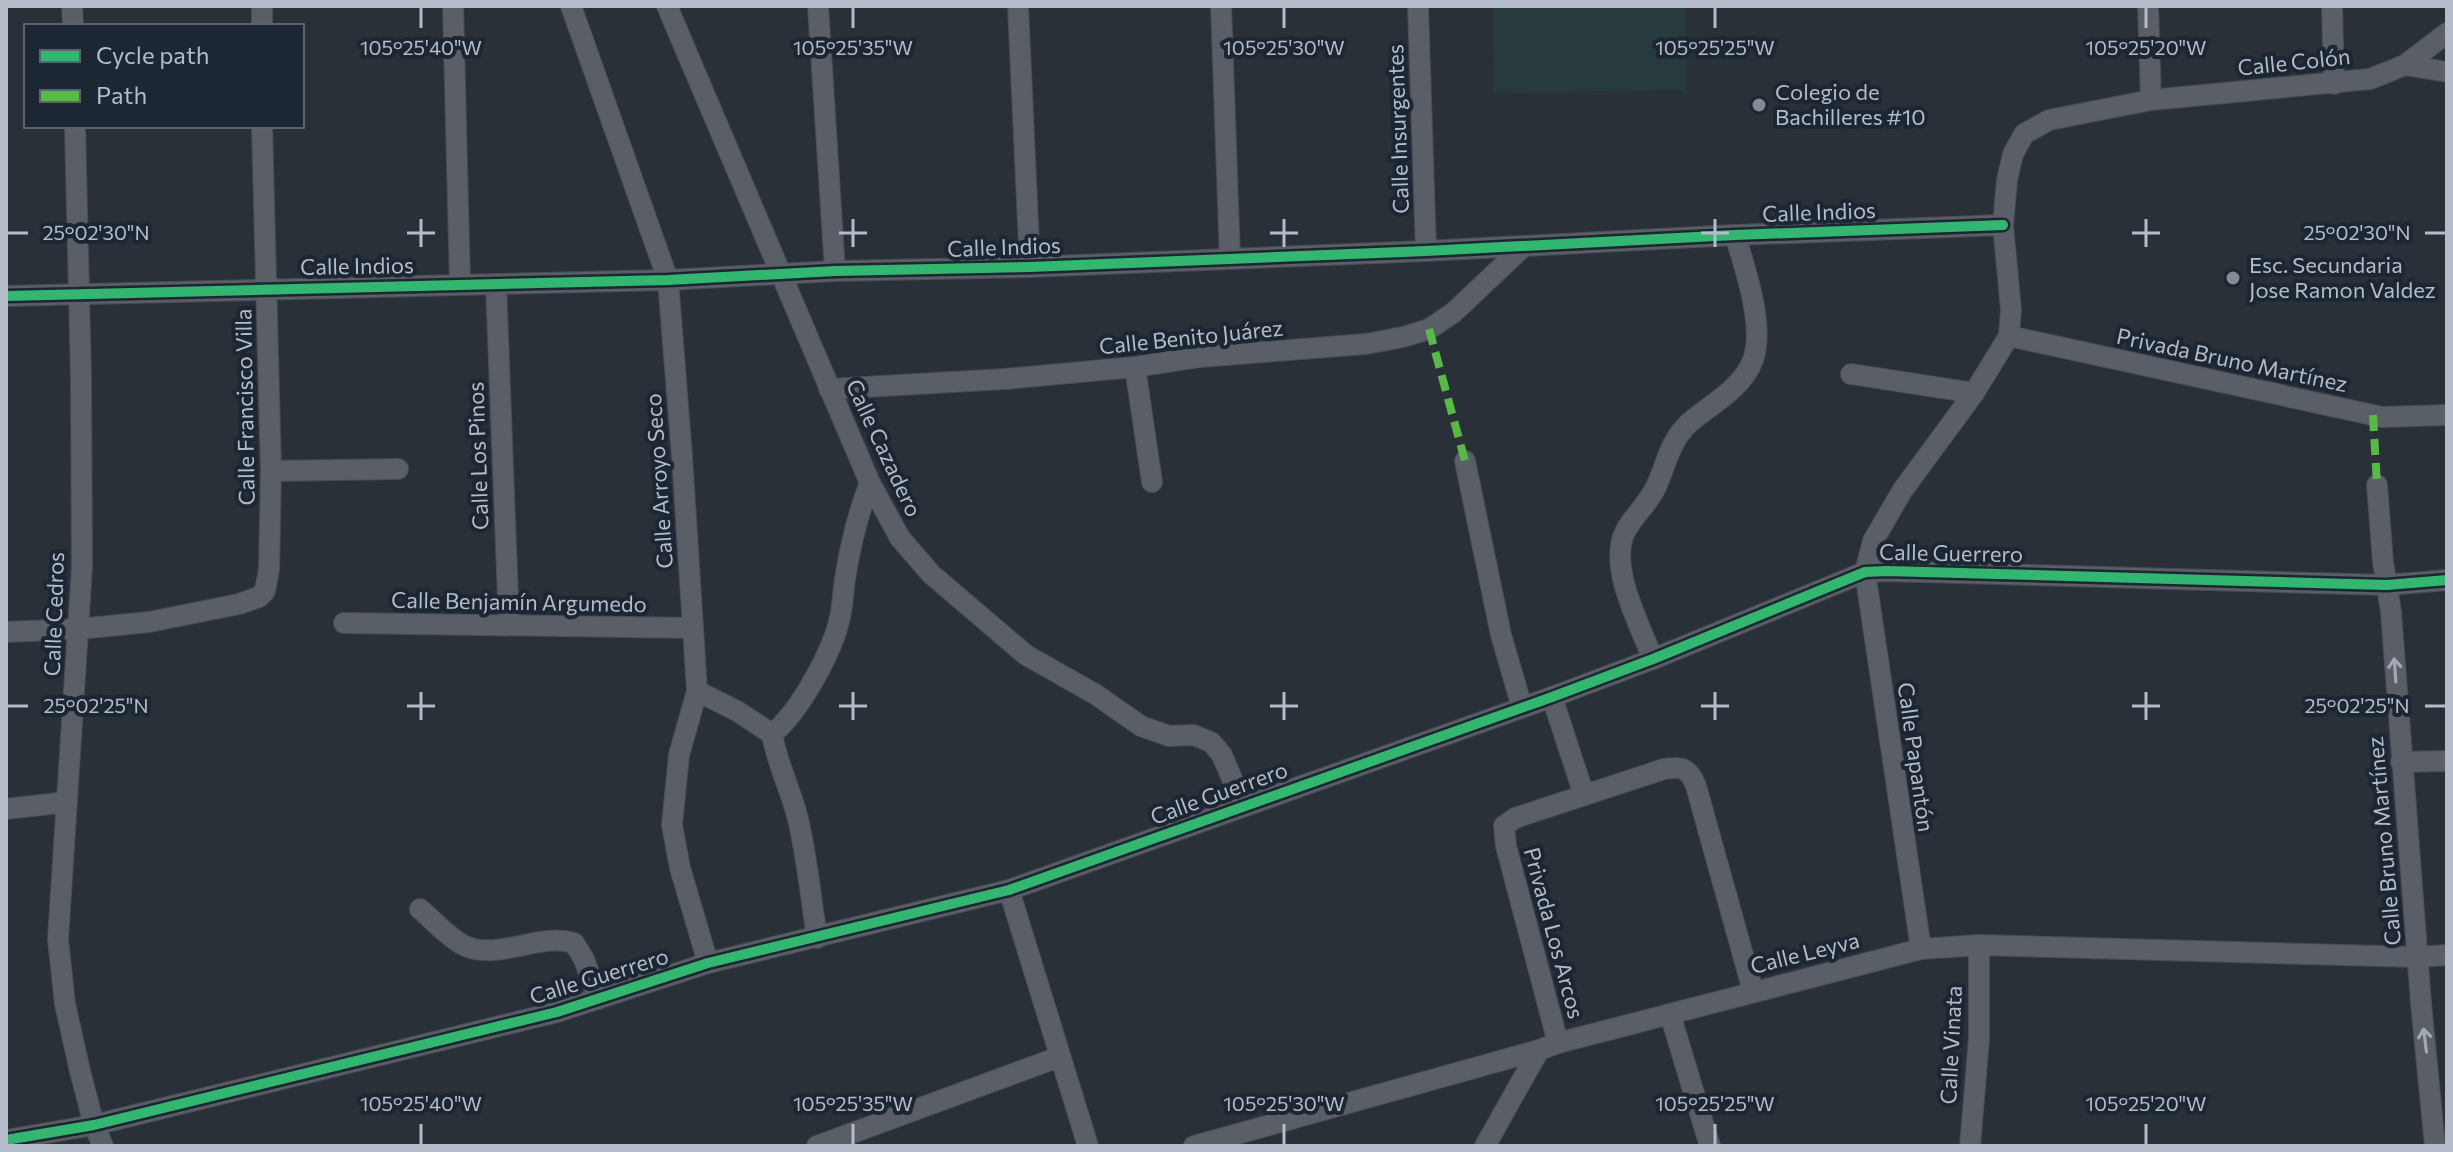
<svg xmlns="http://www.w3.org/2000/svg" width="2453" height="1152" viewBox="0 0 2453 1152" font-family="Commissioner,sans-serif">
  <rect width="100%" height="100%" fill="#2a3038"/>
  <polygon fill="#273a3e" points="1493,6 1685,6 1686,90 1494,93"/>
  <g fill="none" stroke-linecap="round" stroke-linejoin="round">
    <defs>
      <g id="minor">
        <polyline points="72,6 73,26"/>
        <polyline points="453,6 460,283"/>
        <polyline points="571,6 668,280 682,456 697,691 679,755 672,825 680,868 708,963"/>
        <polyline points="667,6 870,483 900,538 931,574 1026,655 1095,694 1141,726 1169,736 1193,735 1211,742 1222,755 1243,805"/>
        <polyline points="818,6 835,271"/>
        <polyline points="1018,6 1030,267"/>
        <polyline points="1221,6 1230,259"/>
        <polyline points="1418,6 1426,251"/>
        <polyline points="2148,6 2151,100"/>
        <polyline points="2332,6 2334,84"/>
        <polyline points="262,26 262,6"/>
        <polyline points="2405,65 2447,72"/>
        <polyline points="75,126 81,378 82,567 58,939 65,1004 80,1071 94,1125 103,1146"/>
        <polyline points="496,284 509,625"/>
        <polyline points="6,296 668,280 835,271 1030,267 1426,251 1735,235 2003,225"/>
        <polyline points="2009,336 2382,417 2447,415"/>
        <polyline points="1135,367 1152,482"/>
        <polyline points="1851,374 1974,393"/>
        <polyline points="829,389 1005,379 1135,367 1200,357 1366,344 1403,337 1429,329 1453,313 1524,246"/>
        <polyline points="1465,461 1501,635 1522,707"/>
        <polyline points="271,471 398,469"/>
        <polyline points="2377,485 2383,562 2391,612 2421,1003 2435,1146"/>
        <polyline points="344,623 692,628"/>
        <polyline points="6,632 78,629 149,622 239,604 259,597 265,591 269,569 271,471 262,126"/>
        <path d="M1653,659C1640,625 1608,567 1625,532C1633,516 1648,504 1656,487C1667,463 1669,442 1689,423C1711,404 1742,389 1753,360C1765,326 1745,268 1735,235"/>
        <polyline points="697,691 737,711 772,734"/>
        <polyline points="1552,697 1584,795"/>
        <polyline points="2401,762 2447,761"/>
        <polyline points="6,809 67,802"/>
        <polyline points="1009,890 1088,1146"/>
        <path d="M420,909C434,921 447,936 463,945C497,962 539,932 574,943L584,959L598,999"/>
        <path d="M817,938C811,898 807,858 798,819C791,790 777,764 772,734C799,713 833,651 840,617C843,604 843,592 845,579C850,547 858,513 870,483"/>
        <polyline points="1921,949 1865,572 1873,541 1902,491 1974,393 2009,336 2011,310 2003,225 2007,180 2013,154 2024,134 2049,120 2151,100 2370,79 2405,65 2447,33"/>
        <polyline points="1670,1014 1710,1146"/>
        <path d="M1558,1043L1506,846L1504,826L1515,818L1664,769C1682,766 1689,768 1696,786L1753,991"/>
        <polyline points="6,1140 94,1125 557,1012 708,963 1009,890 1552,697 1653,659 1865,572 1887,571 2387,585 2447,580"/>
        <polyline points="817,1146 1059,1057"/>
        <polyline points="1194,1146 1539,1050 1558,1043 1921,949 1979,945 2417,957 2447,955"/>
        <polyline points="1485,1146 1539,1050"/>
        <polyline points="1970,1146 1979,1039 1979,945"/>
      </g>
    </defs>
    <use href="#minor" stroke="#484c53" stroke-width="22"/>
    <use href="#minor" stroke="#5a5e66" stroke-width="20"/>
    <g stroke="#58b947" stroke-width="8" stroke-dasharray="16 8" stroke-linecap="butt">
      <polyline points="1429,329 1465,461"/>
      <polyline points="2373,415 2377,485"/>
    </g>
    <defs>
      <g id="cycleway">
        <polyline points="6,296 668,280 835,271 1030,267 1426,251 1735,235 2003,225"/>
        <polyline points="6,1140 94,1125 557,1012 708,963 1009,890 1552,697 1653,659 1865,572 1887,571 2387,585 2447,580"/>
      </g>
    </defs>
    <use href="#cycleway" stroke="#1d2633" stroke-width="15"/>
    <use href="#cycleway" stroke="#33b770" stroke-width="10"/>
  </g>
  <defs><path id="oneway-shaft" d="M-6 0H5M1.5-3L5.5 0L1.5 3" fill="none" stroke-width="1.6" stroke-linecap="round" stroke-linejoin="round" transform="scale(2)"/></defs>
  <g stroke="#a2a9b5">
    <use href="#oneway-shaft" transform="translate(2395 670) rotate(-94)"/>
    <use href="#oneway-shaft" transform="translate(2425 1040) rotate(-97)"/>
  </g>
  <path fill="none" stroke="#b4bcc9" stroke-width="3" d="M421,8V28M853,8V28M1284,8V28M1715,8V28M2146,8V28M421,219V247M853,219V247M1284,219V247M1715,219V247M2146,219V247M8,233H28M407,233H435M839,233H867M1270,233H1298M1701,233H1729M2132,233H2160M2425,233H2445M421,692V720M853,692V720M1284,692V720M1715,692V720M2146,692V720M8,706H28M407,706H435M839,706H867M1270,706H1298M1701,706H1729M2132,706H2160M2425,706H2445M421,1124V1144M853,1124V1144M1284,1124V1144M1715,1124V1144M2146,1124V1144"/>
  <g fill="#848b96" stroke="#1d2633" stroke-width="3">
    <circle cx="1759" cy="105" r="8"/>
    <circle cx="2233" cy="278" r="8"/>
  </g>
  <g text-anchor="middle" stroke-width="8" stroke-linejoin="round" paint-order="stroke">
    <g font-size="22" fill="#b4bcc9" stroke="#1d2633">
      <text transform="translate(2294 62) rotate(-6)" y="8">Calle Colón</text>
      <text transform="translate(1398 129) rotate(-92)" y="8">Calle Insurgentes</text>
      <text transform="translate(1819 212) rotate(-2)" y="8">Calle Indios</text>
      <text transform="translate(1004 247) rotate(-2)" y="8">Calle Indios</text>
      <text transform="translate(357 266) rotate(-1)" y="8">Calle Indios</text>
      <text transform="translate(1191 337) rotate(-6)" y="8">Calle Benito Juárez</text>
      <text transform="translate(2232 360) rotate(12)" y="8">Privada Bruno Martínez</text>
      <text transform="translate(245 407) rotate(-91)" y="8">Calle Francisco Villa</text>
      <text transform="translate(884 448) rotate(65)" y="8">Calle Cazadero</text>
      <text transform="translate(478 456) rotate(-92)" y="8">Calle Los Pinos</text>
      <text transform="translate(659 481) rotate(-94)" y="8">Calle Arroyo Seco</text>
      <text transform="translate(1951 553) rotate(1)" y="8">Calle Guerrero</text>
      <text transform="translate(519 602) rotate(1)" y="8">Calle Benjamín Argumedo</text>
      <text transform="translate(54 614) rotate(-88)" y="8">Calle Cedros</text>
      <text transform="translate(1916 757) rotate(82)" y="8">Calle Papantón</text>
      <text transform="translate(1219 793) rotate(-20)" y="8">Calle Guerrero</text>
      <text transform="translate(2384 841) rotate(-95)" y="8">Calle Bruno Martínez</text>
      <text transform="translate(1554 933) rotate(75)" y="8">Privada Los Arcos</text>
      <text transform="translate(1805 953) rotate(-14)" y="8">Calle Leyva</text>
      <text transform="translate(599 976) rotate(-17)" y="8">Calle Guerrero</text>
      <text transform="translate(1951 1045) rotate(-87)" y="8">Calle Vinata</text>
    </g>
    <g font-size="22" fill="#b4bcc9" stroke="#1d2633" text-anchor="start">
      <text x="1775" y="100">Colegio de<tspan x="1775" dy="25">Bachilleres #10</tspan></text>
      <text x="2249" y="273">Esc. Secundaria<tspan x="2249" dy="25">Jose Ramon Valdez</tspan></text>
    </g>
  </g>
  <g font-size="20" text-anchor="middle" fill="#b4bcc9" stroke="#1d2633" stroke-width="8" stroke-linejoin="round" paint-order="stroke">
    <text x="421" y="55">105°25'40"W</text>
    <text x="853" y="55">105°25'35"W</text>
    <text x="1284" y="55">105°25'30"W</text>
    <text x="1715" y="55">105°25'25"W</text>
    <text x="2146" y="55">105°25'20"W</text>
    <text x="96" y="240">25°02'30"N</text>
    <text x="2357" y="240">25°02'30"N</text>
    <text x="96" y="713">25°02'25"N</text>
    <text x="2357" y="713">25°02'25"N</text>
    <text x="421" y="1111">105°25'40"W</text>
    <text x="853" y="1111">105°25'35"W</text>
    <text x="1284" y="1111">105°25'30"W</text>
    <text x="1715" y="1111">105°25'25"W</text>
    <text x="2146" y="1111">105°25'20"W</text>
  </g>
  <rect width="2453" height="1152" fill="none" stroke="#b4bcc9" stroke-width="16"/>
  <rect x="24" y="24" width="280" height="104" fill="#1d2633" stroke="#59626f" stroke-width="2"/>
  <rect x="40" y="50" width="40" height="12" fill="#33b770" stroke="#59626f" stroke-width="2"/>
  <text x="96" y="64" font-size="24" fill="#b4bcc9">Cycle path</text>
  <rect x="40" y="90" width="40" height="12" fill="#58b947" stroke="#59626f" stroke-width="2"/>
  <text x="96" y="104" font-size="24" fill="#b4bcc9">Path</text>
</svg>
